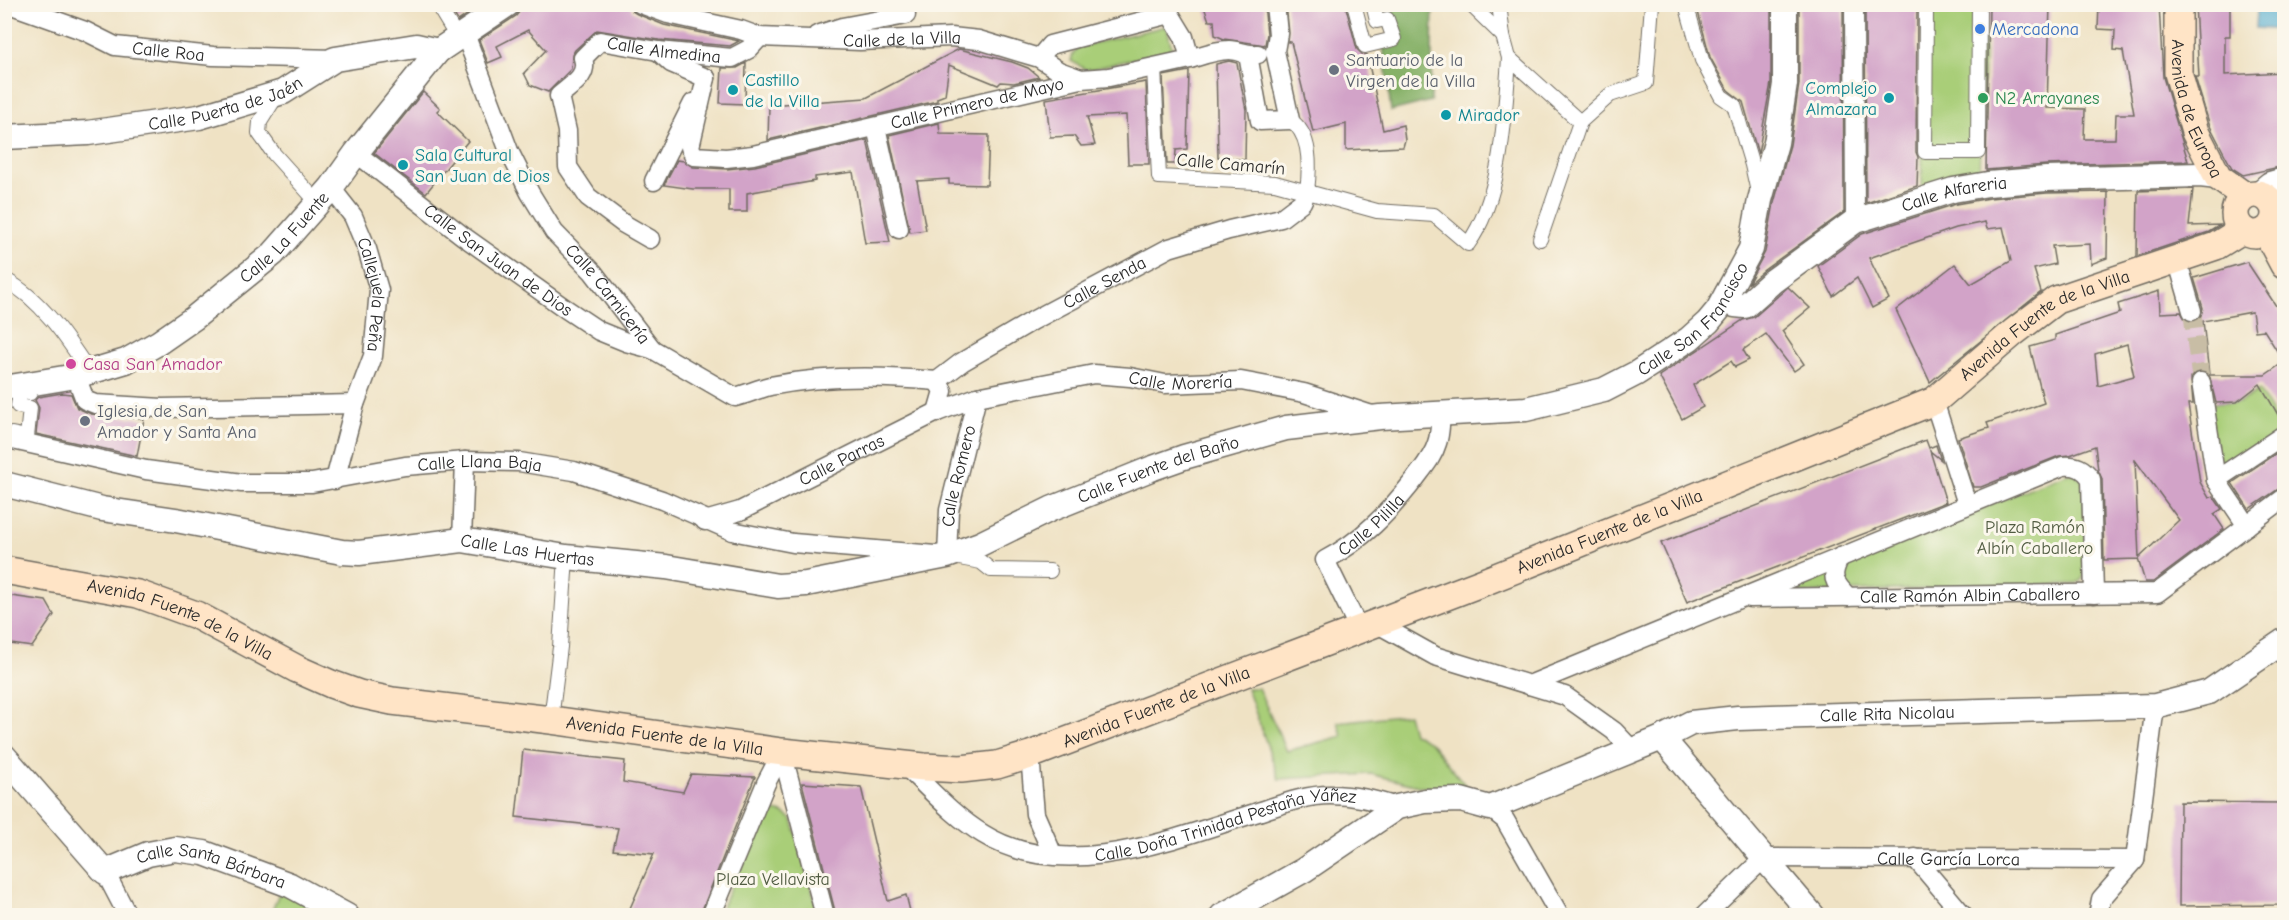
<svg xmlns="http://www.w3.org/2000/svg" width="2289" height="920" viewBox="0 0 2289 920" font-family="'Comic Neue',sans-serif">
  <rect width="100%" height="100%" fill="#fbf7ec"/>
  <filter id="ink" filterUnits="userSpaceOnUse"><feTurbulence type="fractalNoise" baseFrequency=".0167" numOctaves="2"/><feDisplacementMap in="SourceGraphic" scale="12" xChannelSelector="R" yChannelSelector="G"/><feConvolveMatrix kernelMatrix="1 2 1 2 8 2 1 2 1" color-interpolation-filters="sRGB"/></filter>
  <filter id="wash" filterUnits="userSpaceOnUse"><feTurbulence type="fractalNoise" baseFrequency=".008" numOctaves="4" result="noise"/><feDisplacementMap in="SourceGraphic" scale="24" xChannelSelector="R" yChannelSelector="G"/><feGaussianBlur stdDeviation="1.35" result="paint"/><feColorMatrix in="noise" values="0 0 0 0 0 0 0 0 0 0 0 0 0 0 0 0 0 1.4 0 .05"/><feComposite in="paint" operator="in"/></filter>
  <g filter="url(#wash)">
    <rect width="100%" height="100%" fill="#efe2c4"/>
    <g fill="#a9ce78" stroke="#6a7c52" stroke-width="1.5">
      <polygon points="1924,5 1986,5 1980,174 1922,188"/>
      <polygon points="1167,26 1172,50 1087,70 1071,61 1073,54 1078,47"/>
      <polygon points="2259,390 2284,434 2212,487 2198,404 2240,402"/>
      <polygon points="2067,473 2075,474 2084,482 2086,571 2081,581 2075,584 1771,594"/>
      <polygon points="1247,688 1258,688 1287,751 1342,736 1338,722 1408,714 1413,733 1430,742 1469,790 1422,787 1371,774 1279,779"/>
      <polygon points="774,811 783,813 792,819 819,915 718,916 759,821 765,814"/>
      <polygon points="281,888 322,915 270,916"/>
    </g>
    <polygon fill="#86b168" stroke="#586e4a" stroke-width="1.5" points="1378,5 1433,5 1431,101 1391,111 1383,46 1401,42 1390,12 1380,15"/>
    <polygon fill="#50aace" stroke="#3e6a7c" stroke-width="1.5" points="2257,10 2282,12 2281,30 2256,28"/>
    <g id="blocks">
      <g fill="#d2a3c8" fill-rule="evenodd">
        <polygon points="452,4 482,4 458,21 451,9"/>
        <polygon points="522,4 630,4 632,11 637,14 664,25 739,41 730,46 659,40 597,30 575,50 572,55 571,69 548,92 530,85 524,73 546,50 528,30 497,46 502,57 488,63 479,40 516,16 520,11"/>
        <polygon points="1203,4 1264,4 1267,34 1265,45 1224,39 1215,35 1214,21 1209,21"/>
        <polygon points="1286,4 1345,4 1357,49 1362,54 1367,55 1383,130 1403,125 1405,140 1403,147 1346,150 1346,124 1313,132 1291,42 1288,42 1289,33"/>
        <polygon points="1696,4 1771,4 1771,83 1758,154 1743,102 1728,90 1710,57"/>
        <polygon points="1799,4 1843,4 1844,212 1764,270 1748,284 1765,252 1774,203 1790,145 1799,84"/>
        <polygon points="1865,4 1917,4 1916,152 1918,157 1917,186 1866,203"/>
        <polygon points="1989,4 2050,4 2047,108 2085,109 2084,139 2115,139 2116,114 2134,114 2123,51 2114,50 2115,30 2098,29 2099,4 2159,4 2163,77 2188,161 2046,165 1986,170"/>
        <polygon points="2195,4 2230,4 2230,36 2225,36 2225,75 2284,72 2284,166 2243,175 2232,168 2225,155 2210,126 2195,77 2199,77"/>
        <polygon points="959,49 1012,62 1028,68 1039,77 1014,83 1001,82 998,85 949,65 945,95 937,98 937,101 768,140 769,105 866,98"/>
        <polygon points="1229,61 1237,63 1246,110 1245,160 1218,157 1216,64"/>
        <polygon points="746,63 745,104 720,103 722,68 737,68"/>
        <polygon points="1189,71 1187,149 1176,150 1175,164 1167,164 1163,76"/>
        <polygon points="1146,82 1149,164 1128,164 1126,115 1087,117 1095,145 1081,146 1074,136 1050,137 1046,99"/>
        <polygon points="423,92 440,108 437,111 468,141 426,193 374,153"/>
        <polygon points="939,123 940,134 989,135 987,185 949,184 949,179 917,181 926,230 910,232 889,135"/>
        <polygon points="867,140 890,242 865,243 853,172 815,177 815,181 747,193 747,212 729,212 729,189 693,189 664,185 677,160 684,161 693,167 727,169 755,166"/>
        <polygon points="2193,189 2189,226 2220,225 2209,232 2137,256 2138,191"/>
        <polygon points="2108,192 2107,258 2091,264 2090,244 2052,246 2055,264 2034,269 2041,292 1930,382 1896,310 1955,264 1971,284 2011,261 2003,227 1987,229 1985,222 1956,228 1869,258 1889,299 1872,308 1857,278 1833,296 1818,266 1862,234 1956,204 1990,198 2047,193"/>
        <path d="M2247,262L2284,318V425L2260,384L2237,402L2216,403L2209,375H2265L2284,362L2264,330L2255,331L2252,312L2203,321L2209,374L2199,371L2191,377L2193,404H2188L2200,482L2209,498L2213,496L2222,509L2214,514L2224,529L2153,582H2145L2138,559L2104,560L2102,479L2098,470L2095,446L2070,455L2059,456L1981,487H1973L1958,438L1989,428L1987,423L2044,403L2030,347L2055,340V335L2120,313L2118,304L2159,291L2160,313L2181,312L2185,319L2196,322L2200,318L2203,308L2194,278ZM2127,344L2134,376L2098,386L2095,354ZM2135,460L2179,520L2139,558Z"/>
        <polygon points="1788,287 1810,308 1782,331 1804,364 1794,371 1766,334 1743,350 1749,360 1735,367 1731,361 1693,385 1703,407 1682,419 1659,376 1743,320 1754,317"/>
        <polygon points="62,393 71,394 77,408 91,414 144,419 137,456 36,434 39,408 35,400 38,397"/>
        <polygon points="1926,440 1929,448 1936,445 1941,460 1930,451 1946,502 1687,602 1661,543"/>
        <polygon points="2284,448 2284,485 2249,509 2232,483"/>
        <polygon points="4,595 46,601 54,615 32,647 4,643"/>
        <polygon points="523,750 625,761 623,782 683,792 691,774 755,777 700,915 627,915 654,854 613,850 618,828 516,817"/>
        <polygon points="802,783 861,787 888,901 906,895 911,915 836,915"/>
        <polygon points="2180,802 2284,803 2284,905 2179,906"/>
      </g>
    </g>
  </g>
  <g filter="url(#ink)">
    <use href="#blocks" fill-opacity="0" stroke="#706b61" stroke-width="1.5"/>
    <g fill="none" stroke-linecap="round" stroke-linejoin="round">
      <polyline stroke="#c8bda5" stroke-width="18" stroke-dasharray="18 9" stroke-linecap="butt" points="2192,311 2201,382"/>
      <defs>
        <g id="pedestrian">
          <polyline points="443,4 440,9 457,37"/>
          <polyline points="1354,4 1365,46 1394,39 1387,19 1377,21 1373,4"/>
          <polyline points="1470,4 1503,36"/>
          <polyline points="1499,4 1503,36 1509,58"/>
          <polyline points="1686,4 1702,60 1721,96 1734,105 1752,165 1758,192"/>
          <polyline points="1926,4 1925,152 1978,152 1979,4"/>
          <path d="M1154,67L1159,177L1275,183L1377,211L1434,215L1468,244C1502,198 1505,114 1509,58L1580,122"/>
          <polyline points="277,95 260,122 259,133 274,154 318,203"/>
          <path d="M1290,120C1312,134 1310,168 1307,191"/>
          <polyline points="1540,239 1580,122 1610,95 1646,83 1652,4"/>
          <path d="M4,279C41,299 67,338 90,373"/>
          <polyline points="12,434 27,437 30,408 18,406 20,392 30,393"/>
          <polyline points="954,557 981,562 991,570 1050,571"/>
          <polyline points="551,720 560,647 566,557"/>
        </g>
        <g id="minor">
          <path id="s1" d="M9,4L85,31L115,46L213,56L335,59"/>
          <path id="s2" d="M641,4L668,14L741,30L760,37L860,41L951,37L979,40L1039,58L1059,71L1081,79L1109,77L1190,59L1184,37L1170,14L1050,45L1039,58"/>
          <polyline points="1854,4 1855,221"/>
          <path id="s3" d="M465,34L509,151L530,193L554,232L593,272L652,349L735,397C747,394 758,389 770,386C824,375 883,376 937,381"/>
          <polyline points="817,35 842,27 906,15 905,4"/>
          <polyline points="658,51 671,63 706,78"/>
          <polyline points="1248,55 1260,121 1290,120 1275,51 1278,34 1275,4"/>
          <path d="M1190,59C1203,55 1216,50 1229,50C1240,50 1246,56 1258,54"/>
          <path id="s4" d="M706,78L690,147L694,156L726,158L753,155L1081,79"/>
          <polyline points="876,127 899,229"/>
          <path id="s5" d="M356,153L463,236L566,309L599,331L626,342L652,349"/>
          <polyline points="654,181 693,103"/>
          <path id="s6" d="M331,188L353,216L367,249L379,290L373,356L355,404L335,480"/>
          <path id="s7" d="M650,239L624,224L588,197L568,167L567,131L559,96C571,85 589,76 583,58L600,41L658,51L732,58L749,49L760,37"/>
          <polyline points="2177,259 2192,311"/>
          <polyline points="76,376 85,400 95,404 162,408 355,404"/>
          <polyline points="2201,382 2216,480 2247,526"/>
          <polyline points="1934,401 1967,504"/>
          <path id="s8" d="M937,412L943,391L937,381L962,362L1034,320L1169,248L1229,230L1281,218L1302,202L1307,191"/>
          <path id="s9" d="M4,438L146,470L242,483H312L405,466L465,461L519,462L574,471L662,500L732,531L793,543L947,556L949,510L977,397"/>
          <polyline points="2216,480 2282,436"/>
          <path id="s10" d="M705,521L740,511L937,412L977,397L1094,374L1130,377L1165,384L1241,381L1304,393L1378,417"/>
          <polyline points="462,540 465,461"/>
          <path d="M1840,557C1830,577 1833,581 1848,597"/>
          <path id="s11" d="M1750,598L2157,593L2284,498"/>
          <polyline points="1376,623 1435,656 1565,696 1614,731 1632,750"/>
          <path id="s12" d="M1359,629L1325,560C1362,541 1389,512 1415,479C1423,468 1433,457 1437,443C1440,435 1440,424 1441,415"/>
          <path d="M1529,685L2063,466C2076,465 2084,468 2091,479L2094,594"/>
          <polyline points="782,752 825,916"/>
          <polyline points="1030,755 1035,814 1053,855"/>
          <path id="s13" d="M904,765C929,788 953,816 983,834C1063,884 1173,839 1255,813C1280,805 1304,795 1330,795C1354,795 1374,800 1397,807"/>
          <polyline points="1490,808 1505,820 1560,916"/>
          <polyline points="1915,858 1964,916"/>
          <polyline points="105,872 128,916"/>
          <polyline points="711,916 766,783 782,752"/>
          <path id="s14" d="M1704,916L1764,858L2135,860"/>
          <polyline points="2098,916 2101,899 2135,860 2155,706"/>
        </g>
        <g id="tertiary">
          <path id="s15" d="M4,137L88,133L199,117L283,92L335,59L416,46L438,51"/>
          <polyline points="2258,194 2270,184 2284,180"/>
          <polyline points="2275,213 2284,211"/>
          <path id="s16" d="M1727,294L1735,305L1745,306L1773,281L1855,221L1953,190L1988,184L2046,179L2200,175L2218,177"/>
          <path id="s17" d="M4,388L76,376L126,361L158,343L194,318L273,254L331,188L356,153L438,51L508,4"/>
          <path id="s18" d="M4,484L102,509L176,520L342,552L359,553L462,540L566,557L666,567L778,586L806,584L947,556L980,544L1051,509L1153,468L1184,457L1286,428L1380,417L1526,409L1604,390L1637,373L1689,339L1708,322L1718,310L1751,249L1760,200L1776,143L1785,84V4"/>
          <polyline points="1662,738 1813,916"/>
          <path id="s19" d="M4,756L105,872L148,854L175,849L204,853L290,885L347,916"/>
          <path id="s20" d="M1222,916L1304,870L1397,807L1425,801L1461,800L1490,808L1662,738L1691,723L1738,718L2155,706L2209,692L2284,641"/>
        </g>
        <g id="secondary">
          <path id="s21" d="M2178,4V73L2195,132L2218,177L2245,196"/>
          <circle cx="2255" cy="214" r="20"/>
          <polyline points="2266,231 2284,265"/>
          <path id="s22" d="M4,570L138,594L196,615L297,669L331,684L359,694L392,701L551,720L782,752L924,767L961,769L997,765L1030,755L1481,583L1934,401L2014,332L2056,300L2216,246L2242,230"/>
        </g>
      </defs>
      <use href="#pedestrian" stroke="#706b61" stroke-width="16"/>
      <use href="#minor" stroke="#706b61" stroke-width="21"/>
      <use href="#tertiary" stroke="#706b61" stroke-width="27"/>
      <use href="#secondary" stroke="#706b61" stroke-width="30"/>
      <use href="#pedestrian" stroke="#fff" stroke-width="14"/>
      <use href="#minor" stroke="#fff" stroke-width="18"/>
      <use href="#tertiary" stroke="#fff" stroke-width="24"/>
      <use href="#secondary" stroke="#ffe4c6" stroke-width="27"/>
    </g>
  </g>
  <circle fill="#3f7fe0" stroke="#fbf7ec" stroke-width="2" cx="1980" cy="29" r="6"/>
  <g fill="#6b7280" stroke="#fbf7ec" stroke-width="2">
    <circle cx="1334" cy="70" r="6"/>
    <circle cx="85" cy="421" r="6"/>
  </g>
  <g fill="#0f9aa8" stroke="#fbf7ec" stroke-width="2">
    <circle cx="733" cy="90" r="6"/>
    <circle cx="1889" cy="98" r="6"/>
    <circle cx="1446" cy="115" r="6"/>
    <circle cx="403" cy="165" r="6"/>
  </g>
  <circle fill="#2e9e5b" stroke="#fbf7ec" stroke-width="2" cx="1983" cy="98" r="6"/>
  <circle fill="#d1479c" stroke="#fbf7ec" stroke-width="2" cx="71" cy="364" r="6"/>
  <g text-anchor="middle" stroke-width="6" stroke-linejoin="round" paint-order="stroke">
    <g font-size="18" fill="#366cbe" stroke="#fbf7ec" text-anchor="start">
      <text x="1992" y="35">Mercadona</text>
    </g>
    <g font-size="18" fill="#2b2b2b" stroke="#fbf7ec">
      <text dy="6" stroke="none"><textPath href="#s2" startOffset="266">Calle de la Villa</textPath></text>
      <text dy="6" stroke="none"><textPath href="#s7" startOffset="320">Calle Almedina</textPath></text>
      <text dy="6" stroke="none"><textPath href="#s1" startOffset="168">Calle Roa</textPath></text>
      <text dy="6" stroke="none"><textPath href="#s15" startOffset="225">Calle Puerta de Jaén</textPath></text>
      <text dy="6" stroke="none"><textPath href="#s4" startOffset="370">Calle Primero de Mayo</textPath></text>
      <text dy="6" stroke="none"><textPath href="#s21" startOffset="108">Avenida de Europa</textPath></text>
      <text transform="translate(1231 164) rotate(5)" y="6">Calle Camarín</text>
      <text dy="6" stroke="none"><textPath href="#s16" startOffset="266">Calle Alfareria</textPath></text>
      <text dy="6" stroke="none"><textPath href="#s17" startOffset="327">Calle La Fuente</textPath></text>
      <text dy="6" stroke="none"><textPath href="#s5" startOffset="178">Calle San Juan de Dios</textPath></text>
      <text dy="6" stroke="none"><textPath href="#s8" startOffset="228">Calle Senda</textPath></text>
      <text dy="6" stroke="none"><textPath href="#s3" startOffset="300">Calle Carnicería</textPath></text>
      <text dy="6" stroke="none"><textPath href="#s6" startOffset="118">Callejuela Peña</textPath></text>
      <text dy="6" stroke="none"><textPath href="#s18" startOffset="1758">Calle San Francisco</textPath></text>
      <text dy="6" stroke="none"><textPath href="#s22" startOffset="2164">Avenida Fuente de la Villa</textPath></text>
      <text dy="6" stroke="none"><textPath href="#s10" startOffset="506">Calle Morería</textPath></text>
      <text dy="6" stroke="none"><textPath href="#s10" startOffset="150">Calle Parras</textPath></text>
      <text dy="6" stroke="none"><textPath href="#s9" startOffset="482">Calle Llana Baja</textPath></text>
      <text dy="6" stroke="none"><textPath href="#s18" startOffset="1186">Calle Fuente del Baño</textPath></text>
      <text dy="6" stroke="none"><textPath href="#s9" startOffset="1044">Calle Romero</textPath></text>
      <text dy="6" stroke="none"><textPath href="#s12" startOffset="135">Calle Pililla</textPath></text>
      <text dy="6" stroke="none"><textPath href="#s22" startOffset="1678">Avenida Fuente de la Villa</textPath></text>
      <text dy="6" stroke="none"><textPath href="#s18" startOffset="532">Calle Las Huertas</textPath></text>
      <text dy="6" stroke="none"><textPath href="#s11" startOffset="220">Calle Ramón Albin Caballero</textPath></text>
      <text dy="6" stroke="none"><textPath href="#s22" startOffset="184">Avenida Fuente de la Villa</textPath></text>
      <text dy="6" stroke="none"><textPath href="#s22" startOffset="1192">Avenida Fuente de la Villa</textPath></text>
      <text dy="6" stroke="none"><textPath href="#s20" startOffset="716">Calle Rita Nicolau</textPath></text>
      <text dy="6" stroke="none"><textPath href="#s22" startOffset="688">Avenida Fuente de la Villa</textPath></text>
      <text dy="6" stroke="none"><textPath href="#s13" startOffset="356">Calle Doña Trinidad Pestaña Yáñez</textPath></text>
      <text dy="6" stroke="none"><textPath href="#s14" startOffset="268">Calle García Lorca</textPath></text>
      <text dy="6" stroke="none"><textPath href="#s19" startOffset="266">Calle Santa Bárbara</textPath></text>
    </g>
    <g font-size="18" fill="#5b616d" stroke="#fbf7ec" text-anchor="start">
      <text x="1346" y="66">Santuario de la<tspan x="1346" dy="21">Virgen de la Villa</tspan></text>
      <text x="97" y="417">Iglesia de San<tspan x="97" dy="21">Amador y Santa Ana</tspan></text>
    </g>
    <g font-size="18" fill="#0d838f" stroke="#fbf7ec" text-anchor="start">
      <text x="745" y="86">Castillo<tspan x="745" dy="21">de la Villa</tspan></text>
      <text x="1877" y="94" text-anchor="end">Complejo<tspan x="1877" dy="21">Almazara</tspan></text>
      <text x="1458" y="121">Mirador</text>
      <text x="415" y="161">Sala Cultural<tspan x="415" dy="21">San Juan de Dios</tspan></text>
    </g>
    <g font-size="18" fill="#27864d" stroke="#fbf7ec" text-anchor="start">
      <text x="1995" y="104">N2 Arrayanes</text>
    </g>
    <g font-size="18" fill="#b23c85" stroke="#fbf7ec" text-anchor="start">
      <text x="83" y="370">Casa San Amador</text>
    </g>
    <g font-size="18" fill="#515c42" stroke="#fbf7ec">
      <text x="2035" y="533">Plaza Ramón<tspan x="2035" dy="21">Albín Caballero</tspan></text>
      <text x="773" y="885">Plaza Vellavista</text>
    </g>
  </g>
  <rect width="2289" height="920" fill="none" stroke="#fbf7ec" stroke-width="24"/>
</svg>
